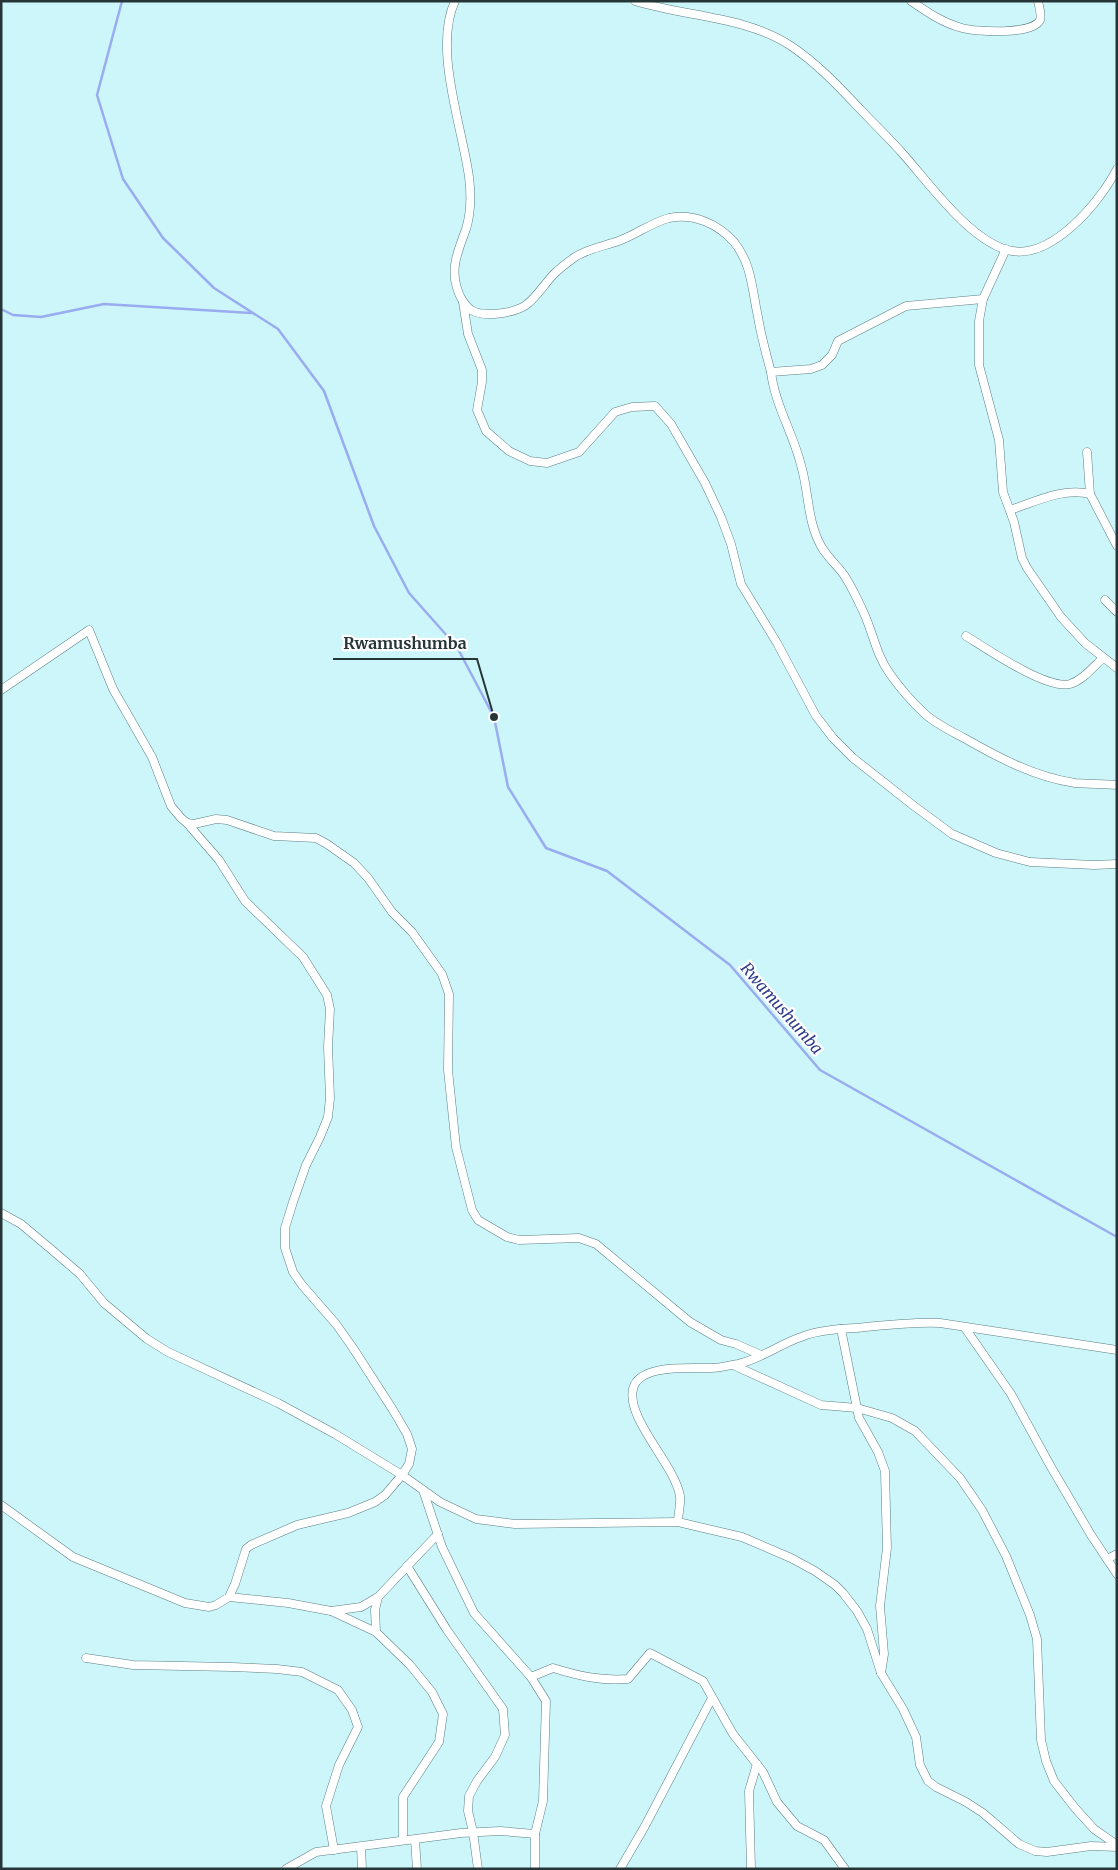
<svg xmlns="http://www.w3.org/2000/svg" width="1118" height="1870" viewBox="0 0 1118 1870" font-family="Merriweather,serif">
  <rect width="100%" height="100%" fill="#cdf6fa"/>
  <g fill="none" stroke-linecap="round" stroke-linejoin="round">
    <g stroke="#99acf0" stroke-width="2.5">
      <polyline points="122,1 97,95 123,179 163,238 214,288 278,329 324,391 374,526 409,593 457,647 494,717 508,787 546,848 607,871 730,965 820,1070 1117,1237"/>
      <polyline points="1,309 13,315 41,317 104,304 251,313"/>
    </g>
    <defs>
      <g id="minor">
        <path d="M455,1C433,48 462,126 469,177C471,193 471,213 466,229C459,249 450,267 457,288C459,296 465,306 471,310C484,318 514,313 526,305C537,297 545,283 554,274C560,268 568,262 575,257C589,248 606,246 621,240C637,234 653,222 669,218C694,213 718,224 734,242C752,264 752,290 758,317C761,335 766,354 771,372"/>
        <path d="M635,1C686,17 746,16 791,46C818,64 839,87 861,110C875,125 890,139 903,154C929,183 972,244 1012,251C1053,258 1100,202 1117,169"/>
        <path d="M911,1C927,12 943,23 962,28C976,32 1033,35 1040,20C1042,15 1039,7 1038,1"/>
        <path d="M1006,249L983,299L906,306L838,341L832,355L822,365L811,369L771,372C775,405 793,433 801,465C809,492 807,521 821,546C827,557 837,565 844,575C851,586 857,598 862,609C873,631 875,653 890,674C900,688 913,703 925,714C936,724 951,731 964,738C999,758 1035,777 1075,783C1089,784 1103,784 1117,785"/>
        <polyline points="983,299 979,321 979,365 999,440 1003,492 1014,522 1022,558 1027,568 1061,617 1085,643 1117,668"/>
        <polyline points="463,302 468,334 482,370 482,382 477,410 486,431 509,451 530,461 547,463 579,452 615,412 632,407 655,406 671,424 705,483 721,517 731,544 741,584 777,643 816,716 833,738 853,758 914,806 952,834 996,853 1030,862 1094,865 1117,864"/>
        <polyline points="1087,452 1090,494"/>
        <path d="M1010,510C1035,502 1064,487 1090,494L1117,546"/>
        <polyline points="1105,600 1117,612"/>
        <path d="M966,636C987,649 1047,690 1070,684C1083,680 1093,667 1103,658"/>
        <polyline points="1,690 89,630 113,689 152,757 171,806 181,818 187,823 194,824 216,819 227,820 274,836 316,838 327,844 354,863 368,878 392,912 412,932 442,974 449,994 448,1070 456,1147 472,1210 478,1220 507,1237 519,1240 579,1238 596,1244 690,1322 721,1340 736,1344 761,1355"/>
        <polyline points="1,1213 21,1224 52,1250 80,1274 104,1303 147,1339 168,1352 278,1403 335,1434 402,1475 440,1502 476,1519 515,1524 678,1522 742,1537 791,1558 815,1571 835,1585 843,1593 857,1611 867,1629 881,1673 903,1709 916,1737 920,1765 928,1781 936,1787 966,1802 983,1813 1019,1844 1035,1851 1047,1852 1091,1846 1117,1847"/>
        <polyline points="965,1328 1011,1394 1051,1467 1091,1535 1117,1574"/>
        <polyline points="841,1329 859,1418 878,1452 885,1471 887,1548 880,1606 884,1654 881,1673"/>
        <polyline points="733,1365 821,1405 857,1408 892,1418 915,1431 960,1478 982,1510 1006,1556 1030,1615 1037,1639 1041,1740 1046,1761 1054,1781 1075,1808 1094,1829 1117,1845"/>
        <polyline points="423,1490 442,1547 474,1613 531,1677 546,1701 543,1801 535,1834 535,1869"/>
        <polyline points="1,1505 73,1557 185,1603 209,1607 216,1605 229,1597 235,1584 246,1549 251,1545 297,1525 348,1513 375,1502 385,1495 402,1475 409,1464 412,1449 407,1434 393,1410 353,1348 336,1324 302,1285 293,1272 285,1248 285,1228 293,1202 306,1165 320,1137 328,1117 330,1098 328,1047 330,1009 327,995 303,957 245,901 219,860 187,823"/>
        <path d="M678,1522C678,1514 681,1504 680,1496C675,1465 626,1419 633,1389C639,1363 692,1369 712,1368C721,1368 730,1365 738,1364C761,1359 780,1344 801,1337C818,1330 839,1329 857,1328C885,1325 912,1322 940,1323L1117,1350"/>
        <polyline points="1107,1559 1117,1554"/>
        <polyline points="407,1566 447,1630 503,1709 505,1735 495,1757 477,1781 469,1796 468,1811 473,1832 478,1869"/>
        <polyline points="229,1597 288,1603 331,1611 376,1632 410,1665 432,1692 443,1714 439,1742 403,1797 403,1840"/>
        <polyline points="331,1611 361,1607 378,1597"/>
        <polyline points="376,1632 375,1610 378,1597 438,1534"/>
        <polyline points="86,1658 133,1665 232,1667 277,1669 302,1672 338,1690 352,1710 358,1727 339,1765 326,1806 334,1850"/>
        <path d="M531,1677L553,1668C579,1676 600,1681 628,1679L650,1653L703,1681L733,1734L763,1772L777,1802L797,1826L824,1840L845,1869"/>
        <polyline points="415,1840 417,1869"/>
        <polyline points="361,1847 362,1869"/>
        <polyline points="286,1869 316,1852 461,1833 500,1831 535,1834"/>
        <polyline points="620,1869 645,1826 712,1698"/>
        <polyline points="751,1869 749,1791 757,1764"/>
      </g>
    </defs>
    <use href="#minor" stroke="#5a7f83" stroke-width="9"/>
    <use href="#minor" stroke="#fff" stroke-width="8"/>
  </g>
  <g text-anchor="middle" stroke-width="4.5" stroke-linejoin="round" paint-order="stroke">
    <g font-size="16" font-style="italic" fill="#2d3b89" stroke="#fff">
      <text transform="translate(782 1008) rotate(49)" y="6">Rwamushumba</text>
    </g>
  </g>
  <path fill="none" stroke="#263638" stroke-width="2" d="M494 717L477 659H333"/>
  <circle fill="#263638" stroke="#fff" stroke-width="2" cx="494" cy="717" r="5"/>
  <g font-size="16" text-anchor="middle" font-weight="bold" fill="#263638" stroke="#fff" stroke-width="4.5" stroke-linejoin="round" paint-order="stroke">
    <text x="405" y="649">Rwamushumba</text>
  </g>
  <rect width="1118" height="1870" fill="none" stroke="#263638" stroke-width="5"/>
</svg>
